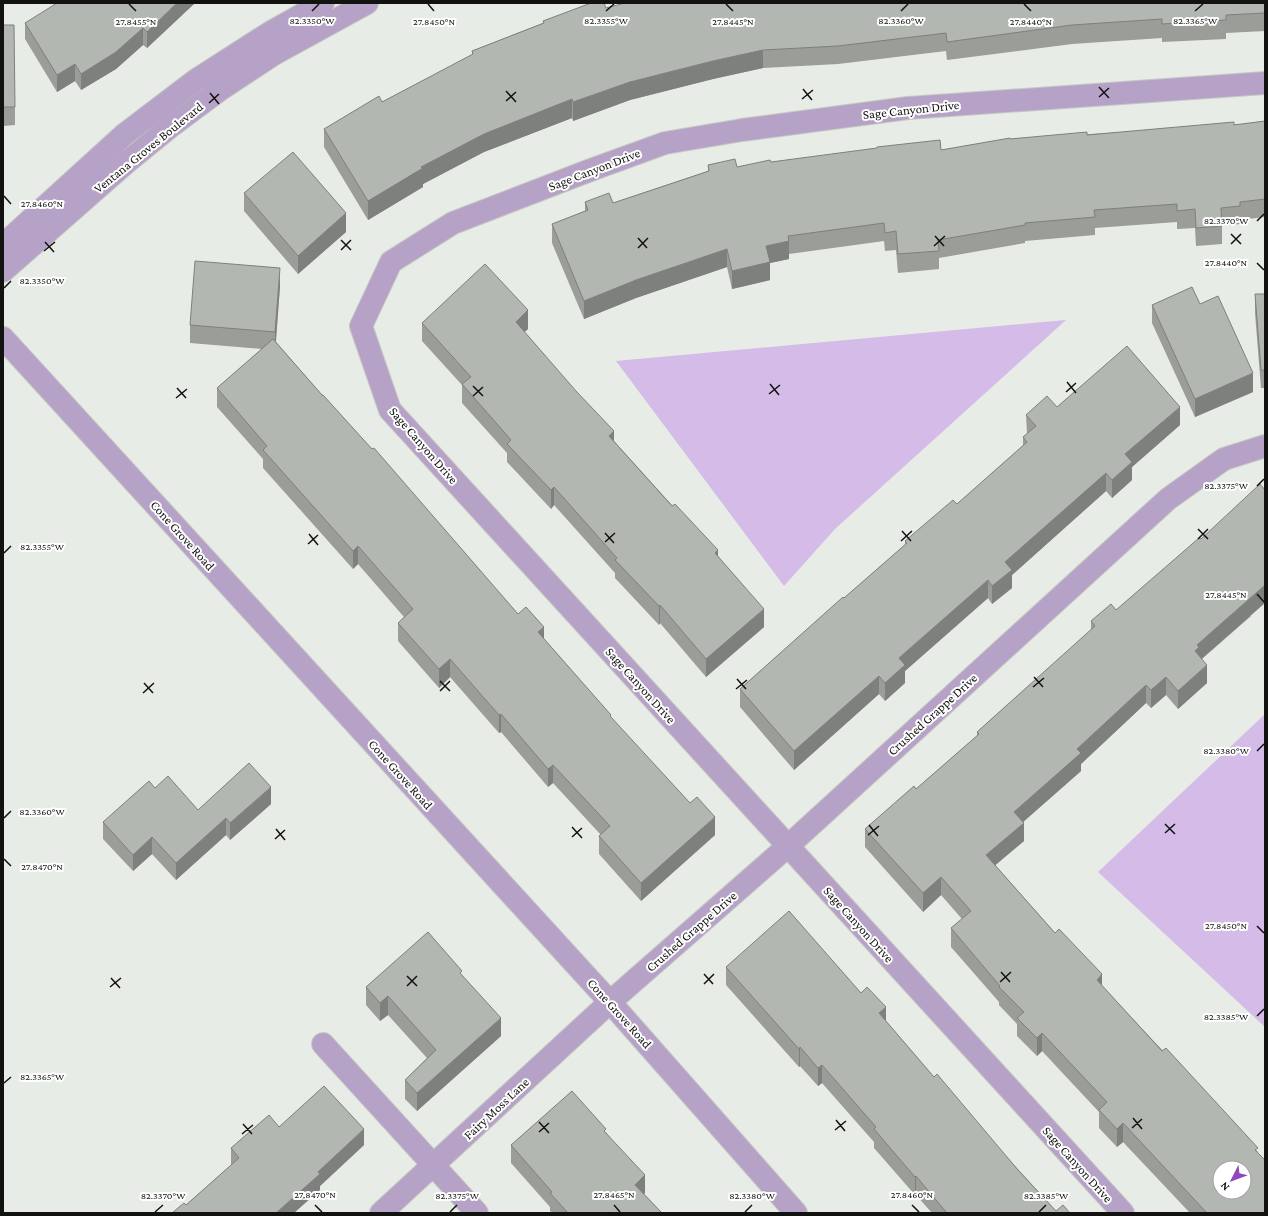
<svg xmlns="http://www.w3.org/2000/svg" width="1268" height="1216" viewBox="0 0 1268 1216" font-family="'Crimson Pro',serif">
  <rect width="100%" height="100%" fill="#e8ece6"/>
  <g fill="#d4bbe8">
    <polygon points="1066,320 835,529 784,586 616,361"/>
    <polygon points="1265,714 1265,1027 1098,872"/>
  </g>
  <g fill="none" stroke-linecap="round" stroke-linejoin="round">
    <defs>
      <g id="minor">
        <polyline points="3,338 610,1002 796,1213"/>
        <polyline points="323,1044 477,1213"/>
        <polyline points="381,1213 610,1002 788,846 1168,499 1224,459 1265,446"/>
        <polyline points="1123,1213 390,410 361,326 391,262 453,223 588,171 665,143 742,130 908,108 1265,83"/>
      </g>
      <g id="tertiary">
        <polyline points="3,245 125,134 196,80 271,32 323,3"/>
        <polyline points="3,271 127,162 170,127 221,89 274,54 367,3"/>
      </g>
    </defs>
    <use href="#minor" stroke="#c6c9c4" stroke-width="24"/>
    <use href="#tertiary" stroke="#c6c9c4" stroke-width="24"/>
    <use href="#minor" stroke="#b7a2c7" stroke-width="22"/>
    <use href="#tertiary" stroke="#b7a2c7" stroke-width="22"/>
  </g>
  <g fill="#9a9d98">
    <polygon points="195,3 147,48 143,45 116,69 81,90 75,81 57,92 25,39 25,23"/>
    <polygon points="1265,3 1265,31 1226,33 1226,39 1162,42 1162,38 1072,44 947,60 946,51 838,64 763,68 713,79 630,100 573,121 572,118 484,152 423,184 423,187 368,220 324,147 324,129 382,102 472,55 472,51 543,23 543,21 606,8"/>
    <polygon points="3,25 15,107 15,125 3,126"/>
    <polygon points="1265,121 1265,217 1240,220 1240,224 1222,226 1222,244 1196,246 1195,228 1177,229 1177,222 1095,228 1095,235 1025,241 1025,243 939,258 939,269 898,273 896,250 885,251 884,241 789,254 789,259 770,263 770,280 732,289 727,267 636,298 584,319 552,243 552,224 585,211 585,202 613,203 708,171 708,165 737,167 771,162 941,150 1010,139 1234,125"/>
    <polygon points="244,193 346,232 298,274 244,211"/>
    <polygon points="280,286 276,342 322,395 518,614 544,639 611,718 715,835 641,901 599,854 599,836 601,835 553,783 548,787 501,732 499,733 450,677 439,688 398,641 398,623 404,617 358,564 353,569 263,468 263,459 217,407 217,388 262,349 190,343 190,325"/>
    <polygon points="1255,294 1265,294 1265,388 1261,388 1255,313"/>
    <polygon points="1200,304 1253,392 1195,417 1152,323 1152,305"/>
    <polygon points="422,323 528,329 524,332 614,441 718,556 764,627 706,677 660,623 659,625 615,578 615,573 554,505 551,509 507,462 507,453 462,403 462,385 422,341"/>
    <polygon points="1057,407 1180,425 1132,467 1132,480 1112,498 1106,491 1012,575 1012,588 992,604 988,598 905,671 905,683 885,701 879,694 794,770 740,707 740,689 905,545 905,541 957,504 1023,446 1023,437 1027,434 1026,415"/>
    <polygon points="1116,610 1251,616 1202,659 1207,683 1178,709 1166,695 1151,708 1146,703 1081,764 1081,771 1023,822 1024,841 995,865 1102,986 1258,1152 1265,1213 1190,1213 1123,1142 1117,1147 1099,1128 1099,1112 1042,1051 1037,1056 1017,1036 1017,1024 999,1005 999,1002 951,947 951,928 962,919 941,895 923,912 865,847 865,829 916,789 977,736 977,732 1091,631 1091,621"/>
    <polygon points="155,788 198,810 271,804 230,840 226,835 176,880 152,854 133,871 103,839 103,822"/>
    <polygon points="726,967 886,1021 934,1077 1056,1211 1070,1213 932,1213 916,1195 915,1195 874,1148 874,1142 822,1083 818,1086 800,1066 799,1067 726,985"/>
    <polygon points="462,975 501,1036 417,1111 405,1099 405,1080 427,1058 388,1015 380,1021 366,1005 366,987"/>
    <polygon points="279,1127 364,1145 320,1186 320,1190 186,1205 231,1165 231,1148"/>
    <polygon points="606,1132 645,1193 644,1194 662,1213 553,1213 550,1211 550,1207 511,1163 511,1145"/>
  </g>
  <g fill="#7d807c">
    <polygon points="177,3 195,3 147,48 147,32"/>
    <polygon points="143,28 143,45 116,69 81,90 81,74"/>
    <polygon points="763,50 763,68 713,79 630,100 573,121 573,102 630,82 713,61"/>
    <polygon points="75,64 75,81 57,92 57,75"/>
    <polygon points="572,99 572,118 484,152 423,184 423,187 368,220 368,201 421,167 484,134"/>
    <polygon points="346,213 346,232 298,274 298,256"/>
    <polygon points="789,241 789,259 770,263 770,280 732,289 732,271 766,246"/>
    <polygon points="727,249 727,267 636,298 584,319 584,301 636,280"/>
    <polygon points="280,268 280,286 275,350 275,332"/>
    <polygon points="528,310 528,329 516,340 516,322"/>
    <polygon points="1253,373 1253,392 1195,417 1195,399"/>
    <polygon points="1180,407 1180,425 1132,467 1132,480 1112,498 1112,480 1125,454"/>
    <polygon points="614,431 614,449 609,436"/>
    <polygon points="1106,473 1106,491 1012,575 1012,588 992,604 992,586 1005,562"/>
    <polygon points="554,487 554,505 551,509 551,490"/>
    <polygon points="358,546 358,564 353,569 353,551"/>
    <polygon points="718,550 718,568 715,553"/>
    <polygon points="988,580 988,598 905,671 905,683 885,701 885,683 899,658"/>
    <polygon points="1265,585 1265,603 1199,661 1195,651 1197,645"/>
    <polygon points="660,605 660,623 659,625 659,606"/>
    <polygon points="764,609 764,627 706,677 706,659"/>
    <polygon points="544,627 544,645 538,632"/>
    <polygon points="450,659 450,677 439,688 439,669"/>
    <polygon points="1207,665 1207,683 1178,709 1178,691"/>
    <polygon points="879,676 879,694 794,770 794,751"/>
    <polygon points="1166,677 1166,695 1151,708 1151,690"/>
    <polygon points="1146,685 1146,703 1081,764 1081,771 1014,830 1014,812 1077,749"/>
    <polygon points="501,714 501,732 499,733 499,715"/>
    <polygon points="553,765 553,783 548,787 548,769"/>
    <polygon points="271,787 271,804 230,840 230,823"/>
    <polygon points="715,817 715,835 641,901 641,883"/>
    <polygon points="226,818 226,835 176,880 176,863"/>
    <polygon points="1024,823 1024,841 986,873 986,855"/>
    <polygon points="152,837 152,854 133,871 133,855"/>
    <polygon points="941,877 941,895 923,912 923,893"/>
    <polygon points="1102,974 1102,993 1097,980"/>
    <polygon points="388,996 388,1015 380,1021 380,1003"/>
    <polygon points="886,1007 886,1026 879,1013"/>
    <polygon points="501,1018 501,1036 417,1111 417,1093"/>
    <polygon points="1042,1033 1042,1051 1037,1056 1037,1038"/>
    <polygon points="800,1047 800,1066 799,1067 799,1049"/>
    <polygon points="822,1065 822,1083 818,1086 818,1068"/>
    <polygon points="1123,1123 1123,1142 1117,1147 1117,1129"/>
    <polygon points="364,1129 364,1145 320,1186 320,1190 294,1213 276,1213 318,1172"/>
    <polygon points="645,1175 645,1193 635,1202 635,1185"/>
    <polygon points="916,1176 916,1195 915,1195 915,1177"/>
  </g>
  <g fill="#b3b7b1" stroke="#7d807c" fill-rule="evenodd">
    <polygon points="57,3 177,3 147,32 143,28 116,52 81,74 75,64 57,75 25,23"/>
    <polygon points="591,3 604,3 606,8 625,3 1265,3 1265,13 1226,15 1226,20 1162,24 1162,19 1072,25 947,42 946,33 838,46 763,50 713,61 630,82 573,102 572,99 484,134 421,167 423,168 368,201 324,129 379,96 382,102 473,54 472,51 544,23 543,21"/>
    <polygon points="3,25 14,25 15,107 3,107"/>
    <polygon points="1265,121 1265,199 1240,202 1240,206 1221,208 1222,226 1196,228 1195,209 1177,211 1177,204 1094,210 1095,217 1025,223 1025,225 938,240 939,251 898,254 896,231 885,233 884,223 788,236 789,241 766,246 770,262 732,271 727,249 636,280 584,301 552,224 588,210 585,202 609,193 613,203 709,171 708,165 735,159 737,167 770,160 771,162 877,148 877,147 940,140 941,150 1010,138 1010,139 1087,132 1087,135 1234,122 1234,125"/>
    <polygon points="293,152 346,213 298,256 244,193"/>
    <polygon points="195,261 280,268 275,332 190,325"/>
    <polygon points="485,264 528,310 516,322 576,391 614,431 609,436 672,506 675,504 718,550 715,553 764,609 706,659 660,605 659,606 615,560 617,558 554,487 551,490 507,444 511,440 462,384 471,377 422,323"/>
    <polygon points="1192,287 1200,304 1218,296 1253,373 1195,399 1152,305"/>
    <polygon points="1255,294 1265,294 1265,370 1261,370"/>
    <polygon points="273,339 322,395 323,395 372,449 374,448 518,614 526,607 544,627 538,632 611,715 610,716 690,803 697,797 715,817 641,883 599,836 610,826 553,765 548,769 501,714 499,715 450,659 439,669 398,623 413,609 358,546 353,551 263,450 267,446 217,388"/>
    <polygon points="1127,346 1180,407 1125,454 1132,462 1112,480 1106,473 1005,562 1012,570 992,586 988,580 899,658 905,665 885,683 879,676 794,751 740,689 843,597 844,598 907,543 905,541 953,500 957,504 1027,442 1023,437 1036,426 1026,415 1047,396 1057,407"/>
    <path d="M1260,484L1265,490V585L1197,645L1199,647L1195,651L1207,665L1178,691L1166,677L1151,690L1146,685L1077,749L1081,753L1014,812L1024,823L986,855L1055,933L1059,929L1102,974L1097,980L1162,1051L1166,1048L1258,1148L1255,1150L1265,1160V1213H1207L1123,1123L1117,1129L1099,1110L1107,1102L1042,1033L1037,1038L1017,1018L1024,1012L999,987L1000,986L951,928L971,911L941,877L923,893L865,829L914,786L916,789L979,734L977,732L1095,626L1091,621L1111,604L1116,610L1199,538L1201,539ZM1220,1168H1244V1192H1220Z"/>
    <polygon points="249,763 271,787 230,823 226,818 176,863 152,837 133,855 103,822 149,781 155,788 168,776 198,810"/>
    <polygon points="789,911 861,993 867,987 886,1007 879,1013 934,1077 937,1074 1018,1170 1056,1211 1063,1205 1070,1213 947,1213 916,1176 915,1177 874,1129 876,1127 822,1065 818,1068 800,1047 799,1049 726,967"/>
    <polygon points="428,932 462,971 460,973 501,1018 417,1093 405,1080 436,1050 388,996 380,1003 366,987"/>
    <polygon points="324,1086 364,1129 318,1172 320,1174 276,1213 172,1213 184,1203 186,1205 239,1158 231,1148 269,1115 279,1127"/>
    <polygon points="572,1091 606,1129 604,1131 645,1175 635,1185 662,1213 568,1213 550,1193 552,1192 511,1145"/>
  </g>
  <path fill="none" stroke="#121311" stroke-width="1.5" d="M129,4L136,11M428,4L434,11M726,4L733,11M1024,4L1031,11M312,11L319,4M606,11L614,4M901,11L908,4M1195,11L1203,4M1099,87L1109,98M803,89L812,100M506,91L516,102M210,93L219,104M1099,97L1109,88M802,99L813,90M506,101L516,92M209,103L219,94M4,196L11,204M1257,221L1264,214M1231,234L1241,244M935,236L944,246M638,238L647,248M341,240L351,250M45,242L54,252M1231,244L1241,234M934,246L945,236M638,248L648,238M341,250L351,240M44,251L55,242M1257,263L1264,270M4,288L11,281M1067,382L1076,393M770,384L779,395M473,386L483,396M177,388L186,398M1066,392L1076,383M769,394L780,385M473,396L483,387M176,398L187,389M1257,486L1264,479M1198,529L1208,539M902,531L911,541M605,533L614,543M309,534L318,545M1198,539L1208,529M901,541L912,531M605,542L615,533M308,544L318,535M4,553L11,546M1257,594L1264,602M1034,677L1043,687M737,679L746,689M440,681L450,691M144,683L153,693M1033,687L1044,678M736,689L747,680M440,691L450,681M143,693L154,683M1257,751L1264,744M4,818L11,811M1165,824L1175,834M869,825L878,836M572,827L582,838M276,829L285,840M1165,833L1175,824M868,835L879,826M572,837L582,828M275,839L285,830M4,859L11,866M1257,926L1264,933M1001,972L1010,982M704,974L713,984M407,976L417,986M111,978L120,988M1000,982L1011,972M704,984L714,974M407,986L417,976M110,987L121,978M1257,1016L1264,1009M4,1083L11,1077M1133,1118L1142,1129M836,1120L845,1131M539,1122L549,1133M243,1124L252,1134M1132,1128L1142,1119M835,1130L846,1121M539,1132L549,1123M242,1134L253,1125M315,1205L322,1212M614,1205L620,1212M912,1205L919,1212M155,1212L163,1205M450,1212L457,1205M745,1212L752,1205M1039,1212L1046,1205"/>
  <g text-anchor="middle" stroke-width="4" stroke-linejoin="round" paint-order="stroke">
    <g font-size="13" fill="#121311" stroke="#fff">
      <text transform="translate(911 109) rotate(-6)" y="5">Sage Canyon Drive</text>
      <text transform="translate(148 147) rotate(-39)" y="5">Ventana Groves Boulevard</text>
      <text transform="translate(594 169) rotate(-21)" y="5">Sage Canyon Drive</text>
      <text transform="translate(424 445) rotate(49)" y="5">Sage Canyon Drive</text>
      <text transform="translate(183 535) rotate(48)" y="5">Cone Grove Road</text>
      <text transform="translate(641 685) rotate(48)" y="5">Sage Canyon Drive</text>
      <text transform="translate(932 714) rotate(-42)" y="5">Crushed Grappe Drive</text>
      <text transform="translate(401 774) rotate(48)" y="5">Cone Grove Road</text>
      <text transform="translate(859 924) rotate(48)" y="5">Sage Canyon Drive</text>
      <text transform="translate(691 931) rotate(-41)" y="5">Crushed Grappe Drive</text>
      <text transform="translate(620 1013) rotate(48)" y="5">Cone Grove Road</text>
      <text transform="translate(496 1108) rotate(-43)" y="5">Fairy Moss Lane</text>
      <text transform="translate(1078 1164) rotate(48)" y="5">Sage Canyon Drive</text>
    </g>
  </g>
  <g font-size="10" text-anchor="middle" fill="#121311" stroke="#fff" stroke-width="4" stroke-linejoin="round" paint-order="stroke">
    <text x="312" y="24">82.3350°W</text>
    <text x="606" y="24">82.3355°W</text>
    <text x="901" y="24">82.3360°W</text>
    <text x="1195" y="24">82.3365°W</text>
    <text x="136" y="25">27.8455°N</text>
    <text x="434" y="25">27.8450°N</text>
    <text x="733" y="25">27.8445°N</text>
    <text x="1031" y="25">27.8440°N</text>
    <text x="42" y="207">27.8460°N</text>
    <text x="1226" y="224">82.3370°W</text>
    <text x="1226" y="266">27.8440°N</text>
    <text x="42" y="284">82.3350°W</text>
    <text x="1226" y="489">82.3375°W</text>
    <text x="42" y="550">82.3355°W</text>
    <text x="1226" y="598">27.8445°N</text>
    <text x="1226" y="754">82.3380°W</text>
    <text x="42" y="815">82.3360°W</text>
    <text x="42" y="870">27.8470°N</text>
    <text x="1226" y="929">27.8450°N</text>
    <text x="1226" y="1020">82.3385°W</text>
    <text x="42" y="1080">82.3365°W</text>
    <text x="315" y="1198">27.8470°N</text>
    <text x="614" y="1198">27.8465°N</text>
    <text x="912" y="1198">27.8460°N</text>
    <text x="163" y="1199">82.3370°W</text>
    <text x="457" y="1199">82.3375°W</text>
    <text x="752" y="1199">82.3380°W</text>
    <text x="1046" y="1199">82.3385°W</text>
  </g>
  <rect width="1268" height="1216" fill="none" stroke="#121311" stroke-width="8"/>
  <g transform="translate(1232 1180) rotate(228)"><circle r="19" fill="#ffffff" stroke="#a0a1a0"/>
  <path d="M0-3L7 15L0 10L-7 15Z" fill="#8f49bd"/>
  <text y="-6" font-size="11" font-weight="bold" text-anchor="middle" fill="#121311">N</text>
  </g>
</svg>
